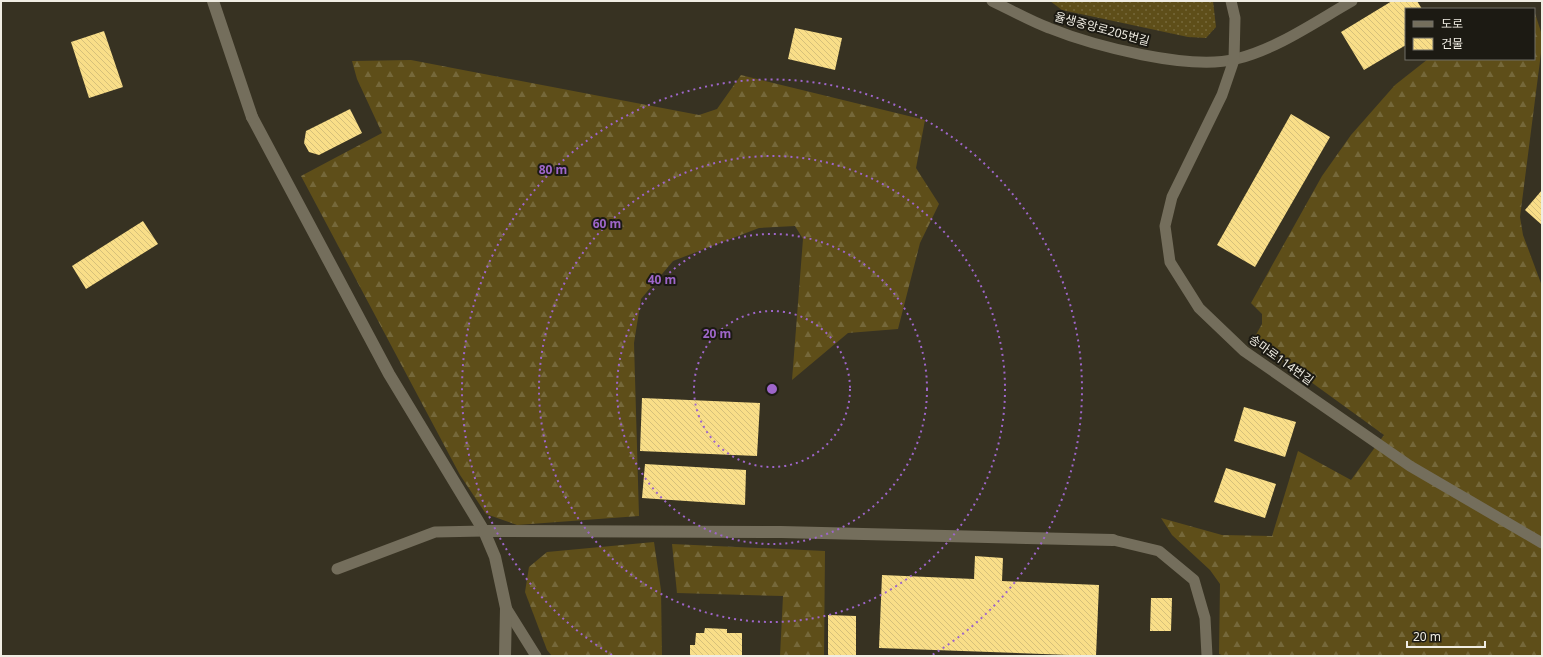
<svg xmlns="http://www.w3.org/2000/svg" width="1543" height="657" viewBox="0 0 1543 657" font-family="'Noto Sans','Noto Sans KR',sans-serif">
  <defs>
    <pattern id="forest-firs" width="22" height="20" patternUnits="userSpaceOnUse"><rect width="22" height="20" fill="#5e4e19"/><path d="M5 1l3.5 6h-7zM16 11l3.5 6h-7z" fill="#75683a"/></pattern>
    <pattern id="garden-dots" width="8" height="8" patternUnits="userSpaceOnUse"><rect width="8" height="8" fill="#5e4e19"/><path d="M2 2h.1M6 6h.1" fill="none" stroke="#75683a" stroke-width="1.8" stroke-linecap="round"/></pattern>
    <pattern id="building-back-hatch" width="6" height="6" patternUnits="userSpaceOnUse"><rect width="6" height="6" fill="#f9de88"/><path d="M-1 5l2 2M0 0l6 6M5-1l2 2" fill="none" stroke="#d6c07a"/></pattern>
  </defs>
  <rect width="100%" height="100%" fill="#373222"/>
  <g fill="url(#forest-firs)">
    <polygon points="1534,10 1541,32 1541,53 1520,217 1523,235 1542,286 1542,656 1224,656 1219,654 1220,584 1210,570 1172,535 1161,518 1222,535 1272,536 1298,451 1351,480 1384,435 1253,340 1262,324 1262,314 1251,303 1322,176 1351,135 1395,85 1428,59 1534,59"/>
    <polygon points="411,60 699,115 717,109 741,75 925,120 916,168 939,204 920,243 898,329 848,333 792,380 803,239 795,226 759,228 673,261 641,299 634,343 639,516 517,525 486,514 460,475 301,176 382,133 357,79 352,61"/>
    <polygon points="654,542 661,590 662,656 552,656 547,650 525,592 529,567 547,552"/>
    <polygon points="672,544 825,551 824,656 780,656 783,596 677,593"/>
  </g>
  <polygon fill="url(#garden-dots)" points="1050,1 1213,1 1216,27 1206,38 1188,37 1062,10"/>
  <g fill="url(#building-back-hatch)">
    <polygon points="1392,1 1417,1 1422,9 1406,9 1406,45 1364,70 1341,32"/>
    <polygon points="795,28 842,38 835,70 788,59"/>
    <polygon points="104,31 123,87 89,98 71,42"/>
    <polygon points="350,109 362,133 319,155 309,152 304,143 306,131"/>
    <polygon points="1291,114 1330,137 1255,267 1217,245"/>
    <polygon points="1542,190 1542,225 1525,210"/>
    <polygon points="143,221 158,244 86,289 72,266"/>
    <polygon points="642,398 760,403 757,456 640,451"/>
    <polygon points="1244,407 1296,422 1285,457 1234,441"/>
    <polygon points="645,464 746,470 745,505 642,498"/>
    <polygon points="1226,468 1276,484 1265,518 1214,502"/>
    <polygon points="975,556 1003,558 1002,581 1099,585 1096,656 879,648 882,575 974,579"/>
    <polygon points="1151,598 1172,598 1171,631 1150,631"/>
    <polygon points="828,615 856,616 856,656 828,656"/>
    <polygon points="705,628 727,629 727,633 742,633 742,656 690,656 690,645 695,645 696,633 704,633"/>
  </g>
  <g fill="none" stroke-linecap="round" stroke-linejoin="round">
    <g stroke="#746e5c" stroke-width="11">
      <path d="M992,1C1011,10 1030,21 1049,28C1094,46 1190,71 1236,59C1277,49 1315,22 1352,1"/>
      <polyline points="1231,1 1235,18 1234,60 1222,95 1172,197 1165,226 1170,262 1199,308 1244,351 1410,466 1542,543"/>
      <polyline points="1113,540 1159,551 1194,580 1205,618 1207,656"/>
      <polyline points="337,569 435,532 484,531"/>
      <polyline points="506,608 536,656"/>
    </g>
    <g stroke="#746e5c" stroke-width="12">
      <polyline points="252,117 389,374 484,531 495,557 506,608 505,656"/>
      <polyline points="484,531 781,532 1113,540"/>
    </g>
    <polyline stroke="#746e5c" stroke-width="12" points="213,1 252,117"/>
  </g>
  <g fill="none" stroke="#9e66ca" stroke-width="2" stroke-dasharray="2 4">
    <circle cx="772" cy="389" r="78"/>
    <circle cx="772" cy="389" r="155"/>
    <circle cx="772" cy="389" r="233"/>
    <path d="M612 655A310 310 0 1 1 932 655"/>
  </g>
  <g text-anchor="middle" stroke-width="4" stroke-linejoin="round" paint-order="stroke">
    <g font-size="12" fill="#f0ede3" stroke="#1c1a13">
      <text transform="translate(1102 29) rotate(15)" y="4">율생중앙로205번길</text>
      <text transform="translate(1281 360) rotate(36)" y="4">송마로114번길</text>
    </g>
  </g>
  <circle cx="772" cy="389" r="6" fill="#9e66ca" stroke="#1c1a13" stroke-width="2"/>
  <g font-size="12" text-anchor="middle" font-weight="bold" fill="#9e66ca" stroke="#1c1a13" stroke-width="4" stroke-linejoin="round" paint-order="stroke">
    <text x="553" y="174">80 m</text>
    <text x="607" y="228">60 m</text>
    <text x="662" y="284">40 m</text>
    <text x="717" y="338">20 m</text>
  </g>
  <rect width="1543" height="657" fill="none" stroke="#f0ede3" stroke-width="4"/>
  <rect x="1405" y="8" width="130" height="52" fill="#1c1a13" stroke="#716e66"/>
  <rect x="1413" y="21" width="20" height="6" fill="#746e5c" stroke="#716e66"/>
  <text x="1441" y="28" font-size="12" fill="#f0ede3">도로</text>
  <rect x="1413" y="38" width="20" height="12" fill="url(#building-back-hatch)" stroke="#716e66"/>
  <text x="1441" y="48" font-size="12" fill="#f0ede3">건물</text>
  <path d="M1407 641v6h78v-6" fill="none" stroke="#f0ede3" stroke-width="2"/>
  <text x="1413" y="641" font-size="12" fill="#f0ede3" stroke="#1c1a13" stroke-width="3" paint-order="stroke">20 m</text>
</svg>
